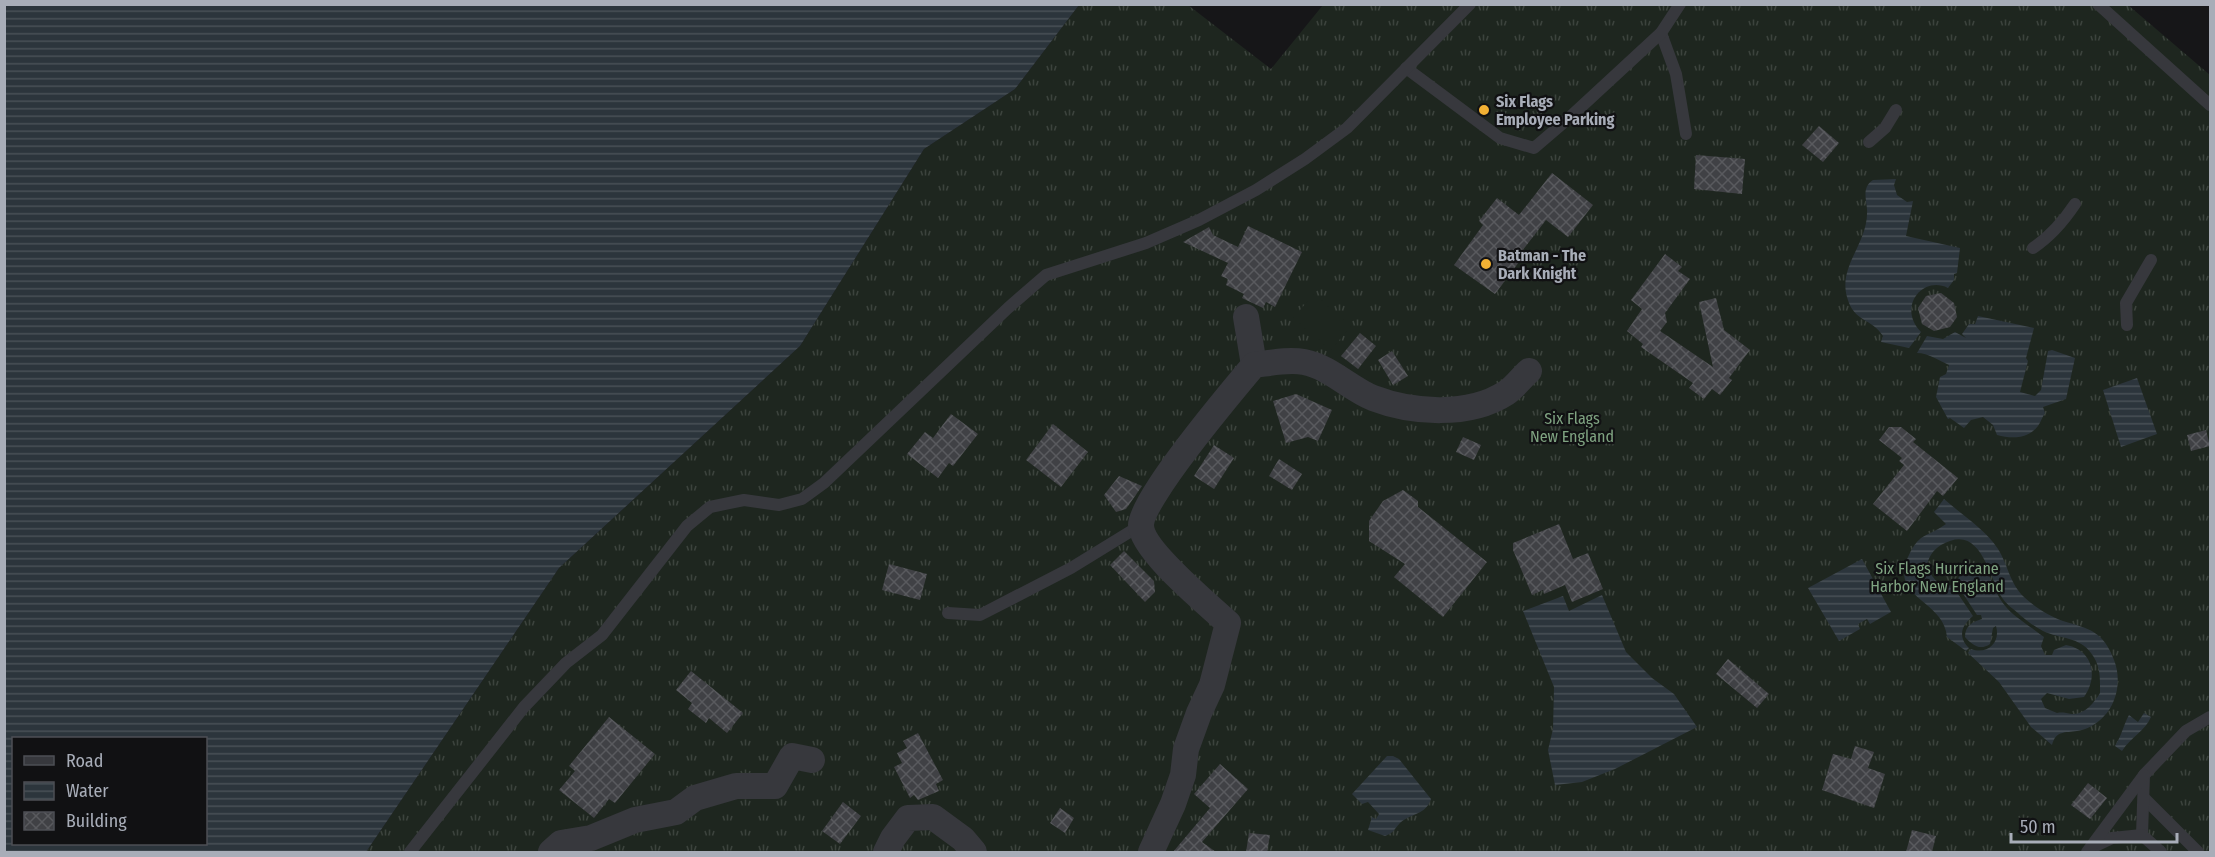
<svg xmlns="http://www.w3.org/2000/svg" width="2215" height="857" viewBox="0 0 2215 857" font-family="'Fira Sans Condensed',sans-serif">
  <defs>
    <pattern id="grass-tufts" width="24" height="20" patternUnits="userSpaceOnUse" patternTransform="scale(1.5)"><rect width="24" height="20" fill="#1e261f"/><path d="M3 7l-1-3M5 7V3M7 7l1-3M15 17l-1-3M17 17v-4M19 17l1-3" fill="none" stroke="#3c433d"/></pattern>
    <pattern id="water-rules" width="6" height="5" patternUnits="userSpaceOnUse" patternTransform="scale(1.5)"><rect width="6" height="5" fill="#2c353c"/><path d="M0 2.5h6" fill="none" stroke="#485056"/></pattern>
    <pattern id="building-cross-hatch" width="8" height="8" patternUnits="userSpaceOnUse" patternTransform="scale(1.5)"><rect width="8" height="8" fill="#404145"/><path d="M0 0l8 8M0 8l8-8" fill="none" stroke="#595a5e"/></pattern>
  </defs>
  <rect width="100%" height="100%" fill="#161618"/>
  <polygon fill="url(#grass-tufts)" points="1079,5 1188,5 1271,69 1323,5 2128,5 2210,75 2210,852 366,852 559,568 800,346 924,149 1015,89"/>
  <polygon fill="#1e261f" points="1314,294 1351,326 1331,350 1293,318"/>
  <g fill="url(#water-rules)" fill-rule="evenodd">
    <path d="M5,4H1079V5L1015,89L924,149L800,346L559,568L366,852H5ZM206,738V844H14V738Z"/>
    <path d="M1896,179L1894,185L1897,195L1907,202L1913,201L1906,236L1960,248L1957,273L1954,274V280L1948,288C1922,275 1897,308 1921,332L1909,348L1881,342L1883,336C1872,318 1854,323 1847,297C1838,265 1869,243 1867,209C1866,198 1862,187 1873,180Z"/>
    <path d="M1978,316L2034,328L2026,358L2028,361L2020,392L2035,396L2041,390L2048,351L2052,350L2075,358L2066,399L2043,407L2045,413C2042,417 2041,422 2038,426C2028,439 2012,439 1997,435L1993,425L1983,417L1971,420L1964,428L1950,418L1948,419L1936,397L1940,377L1946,374L1949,365C1940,361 1928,353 1917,353L1927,336L1943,339L1955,332L1966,338L1962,334L1969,324H1975Z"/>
    <polygon points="2137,378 2157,434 2121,447 2103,390"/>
    <path d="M1944,499C1962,515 1985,529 1998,549C2008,565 2010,584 2024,597C2035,607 2049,616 2063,621C2090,629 2103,631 2114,660C2119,672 2119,688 2114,700C2109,715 2093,729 2077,731C2065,733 2056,730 2052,745L2031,727L1999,682L1968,653L1971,649C1987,655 2001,643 1996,626L1993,628L1990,644C1980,651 1972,645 1965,637C1965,626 1972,622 1982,619L1981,615H1977L1956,583L1961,573H1965L1969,576L1974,571L1989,575C2003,613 2014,614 2044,637L2041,646L2045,655H2052L2054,650L2066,645C2094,650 2098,678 2084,697L2069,699L2047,693L2041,699L2045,708L2057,713C2062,712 2066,713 2072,714C2084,715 2094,703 2100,693C2100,678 2101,666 2091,653C2080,637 2060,639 2043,631C2035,627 2027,621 2020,615C2015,610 2007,605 2003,599C1988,578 1982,521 1941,545C1933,550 1928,557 1927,567C1932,578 1940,588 1952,585L1973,616C1962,625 1957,636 1969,648L1966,651L1947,637C1944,600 1889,598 1908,557C1911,550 1915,543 1921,538C1929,533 1938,530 1946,524L1934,512Z"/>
    <polygon points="1862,559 1891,612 1870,624 1867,619 1858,624 1860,629 1839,641 1808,588"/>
    <polygon points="1602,595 1626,652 1652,678 1674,694 1697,727 1615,769 1582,782 1555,785 1548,750 1553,729 1554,687 1523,611 1563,596 1569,611"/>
    <path d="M2144,713L2151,717C2145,731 2131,737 2122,751L2115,746C2122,735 2123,726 2129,715L2138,722Z"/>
    <path d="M1387,756H1393L1399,759L1431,799C1426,815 1411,813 1400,823C1394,829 1394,833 1385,836L1368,830L1372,817L1376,819L1379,814L1368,802L1362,804L1352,794Z"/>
  </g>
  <g fill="url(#building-cross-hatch)">
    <polygon points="1819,126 1839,143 1823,162 1802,145"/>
    <polygon points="1696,155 1745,159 1742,194 1694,189"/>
    <polygon points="1552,173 1593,205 1568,237 1546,220 1515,260 1519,262 1495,294 1454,265 1483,225 1479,221 1497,198 1519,215"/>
    <polygon points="1248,226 1302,252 1275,307 1266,302 1263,308 1242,298 1244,294 1226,285 1228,279 1221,276 1228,263 1183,242 1209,227 1213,235 1238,247"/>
    <polygon points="1665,254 1682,267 1678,271 1690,279 1665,313 1667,322 1660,331 1713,367 1699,302 1716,298 1724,330 1750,350 1729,378 1732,380 1720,395 1712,389 1704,399 1689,388 1693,383 1641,347 1643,344 1627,331 1642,309 1631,300"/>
    <polygon points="1941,293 1954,303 1957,317 1950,327 1934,331 1922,324 1918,308 1926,296"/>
    <polygon points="1360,333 1376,346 1358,369 1341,356"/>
    <polygon points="1392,351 1408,376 1393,385 1378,360"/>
    <polygon points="1296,394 1332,410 1318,441 1308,437 1286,443 1273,401"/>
    <polygon points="951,414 978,434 953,466 949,463 938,478 907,454 925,432 933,438"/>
    <polygon points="1053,424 1088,452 1061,487 1026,460"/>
    <polygon points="1889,427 1901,427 1916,439 1913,442 1958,478 1943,496 1937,491 1907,531 1873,504 1904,465 1899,461 1902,458 1879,440"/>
    <polygon points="2206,430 2210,446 2191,451 2187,435"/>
    <polygon points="1463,437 1481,445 1474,460 1456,452"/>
    <polygon points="1214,445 1234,458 1214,489 1194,476"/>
    <polygon points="1279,459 1302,474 1292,490 1269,476"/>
    <polygon points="1119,476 1142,486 1126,509 1116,512 1104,495"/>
    <polygon points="1403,490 1418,501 1418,507 1487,562 1443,617 1394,577 1405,564 1369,541 1369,521 1383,501"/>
    <polygon points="1559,524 1573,559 1588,553 1603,589 1572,602 1565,585 1544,594 1543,590 1532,595 1513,550 1513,543"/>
    <polygon points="1124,551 1154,581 1155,592 1145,602 1110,565"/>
    <polygon points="889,564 927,574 920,600 882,590"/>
    <polygon points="1728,659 1769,694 1757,708 1716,674"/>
    <polygon points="691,671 743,713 727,733 709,718 706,723 688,709 692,703 676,690"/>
    <polygon points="609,717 655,754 615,803 609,799 594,818 559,790 575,771 569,766"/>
    <polygon points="918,733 943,780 936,784 939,791 918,800 914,795 910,798 894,767 902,763 897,753 907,748 903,741"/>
    <polygon points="1855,746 1874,752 1868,768 1885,774 1874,808 1822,790 1833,754 1851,759"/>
    <polygon points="1220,764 1248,789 1202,842 1216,852 1173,852 1210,808 1194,794"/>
    <polygon points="2088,783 2107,798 2090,819 2071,805"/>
    <polygon points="843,802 861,816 840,844 822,831"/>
    <polygon points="1060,808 1074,818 1065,833 1050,823"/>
    <polygon points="1912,830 1936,836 1932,852 1906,852"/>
    <polygon points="1249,833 1270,835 1267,852 1246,852"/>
  </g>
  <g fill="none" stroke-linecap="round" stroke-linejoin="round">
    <g stroke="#37383d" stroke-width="12">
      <polyline points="2098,4 2210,105"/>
      <polyline points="1661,33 1676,74 1686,134"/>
      <polyline points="1406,68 1500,138 1534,148 1569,118 1661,33 1680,4"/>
      <polyline points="1869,142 1885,128 1896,110"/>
      <path d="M2033,248C2051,236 2063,222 2075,204"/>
      <polyline points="2127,325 2126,303 2151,260"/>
      <polyline points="948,613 980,615 1071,568 1141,525"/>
      <polyline points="2144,798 2198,852"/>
      <polyline points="2142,835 2144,775 2186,731 2210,717"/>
      <polyline points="2093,847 2112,838 2142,835 2161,852"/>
      <polyline points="410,852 524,707 566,663 602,635 687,526 710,507 744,500 779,505 802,499 824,483 1008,308 1046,275 1146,243 1199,220 1256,190 1305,159 1347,128 1470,4"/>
      <polyline points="2087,852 2144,775"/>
    </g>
    <g stroke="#37383d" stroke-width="26">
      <polyline points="1246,317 1254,365"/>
      <polyline points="551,852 561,843 591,838 635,820 676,812 695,798 736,786 775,786 792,756 812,760"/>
      <polyline points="886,852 893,838 908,818 933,817 963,839 974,852"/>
      <path d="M1151,852L1173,804L1183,775L1186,749L1199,713L1212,685L1228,623C1209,605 1141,550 1141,525C1141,499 1233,390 1254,365C1270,363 1288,359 1304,362C1330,367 1349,388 1373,398C1412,413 1469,417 1506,393C1515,387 1521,378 1529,371"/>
    </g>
  </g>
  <g fill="#f2b134" stroke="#111113" stroke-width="2">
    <circle cx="1484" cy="110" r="6"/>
    <circle cx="1486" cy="264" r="6"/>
  </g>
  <g text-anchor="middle" stroke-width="4.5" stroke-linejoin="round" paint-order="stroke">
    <g font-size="16" font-weight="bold" fill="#a8adb8" stroke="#111113" text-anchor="start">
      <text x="1496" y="107">Six Flags<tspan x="1496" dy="18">Employee Parking</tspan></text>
      <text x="1498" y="261">Batman - The<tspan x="1498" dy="18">Dark Knight</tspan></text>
    </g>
    <g font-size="16" fill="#7fa381" stroke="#111113">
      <text x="1572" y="424">Six Flags<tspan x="1572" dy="18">New England</tspan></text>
      <text x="1937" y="574">Six Flags Hurricane<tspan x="1937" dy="18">Harbor New England</tspan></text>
    </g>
  </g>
  <rect width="2215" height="857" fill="none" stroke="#a8adb8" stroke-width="12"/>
  <rect x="12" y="737" width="195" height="108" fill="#111113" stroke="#4d4f55" stroke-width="1.5"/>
  <rect x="24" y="756" width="30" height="9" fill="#37383d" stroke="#4d4f55" stroke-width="1.5"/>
  <text x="66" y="767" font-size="18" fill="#a8adb8">Road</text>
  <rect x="24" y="782" width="30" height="18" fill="url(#water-rules)" stroke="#4d4f55" stroke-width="1.5"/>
  <text x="66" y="797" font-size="18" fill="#a8adb8">Water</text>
  <rect x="24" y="812" width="30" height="18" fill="url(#building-cross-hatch)" stroke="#4d4f55" stroke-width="1.5"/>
  <text x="66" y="827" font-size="18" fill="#a8adb8">Building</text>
  <path d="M2011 833v9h166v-9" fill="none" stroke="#a8adb8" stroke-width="3"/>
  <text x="2020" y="833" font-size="18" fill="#a8adb8" stroke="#111113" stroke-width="4.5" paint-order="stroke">50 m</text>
</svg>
